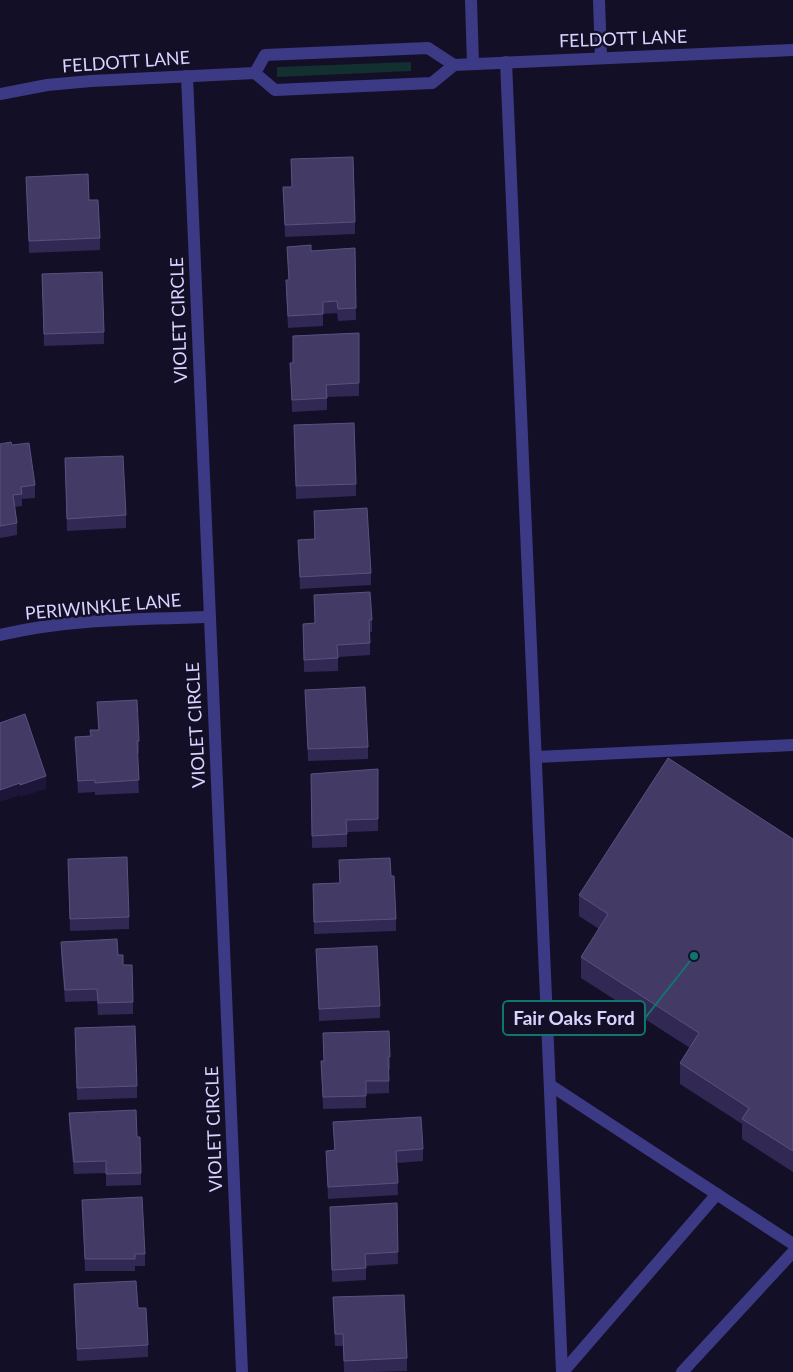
<svg xmlns="http://www.w3.org/2000/svg" width="793" height="1372" viewBox="0 0 793 1372" font-family="Lato,sans-serif">
  <rect width="100%" height="100%" fill="#130f26"/>
  <polygon fill="#12302f" points="411,62 411,71 277,77 277,67"/>
  <g fill="none" stroke-linecap="round" stroke-linejoin="round">
    <g stroke="#3d3a85" stroke-width="12">
      <polyline points="471,0 473,64"/>
      <polyline points="599,0 601,58"/>
      <polyline points="506,62 562,1372"/>
      <polyline points="536,757 793,745"/>
      <polyline points="550,1085 793,1244"/>
      <polyline points="563,1372 717,1194"/>
      <polyline points="682,1372 793,1252"/>
    </g>
    <g stroke="#3d3a85" stroke-width="12">
      <polyline points="255,73 265,55 428,48 454,65 793,50"/>
      <polyline points="187,76 242,1372"/>
      <polyline points="0,94 47,85 91,81 255,73 275,90 432,83 454,65"/>
      <path d="M0,635C68,619 139,619 208,617"/>
    </g>
  </g>
  <g fill="#312854">
    <polygon points="291,159 355,222 355,234 285,237 283,187 292,187"/>
    <polygon points="26,177 89,200 100,238 100,250 29,253"/>
    <polygon points="287,247 311,251 355,248 356,320 338,321 337,313 323,314 323,326 288,328 286,292 286,280 289,280"/>
    <polygon points="42,274 104,332 104,344 44,346"/>
    <polygon points="359,333 359,396 327,397 327,410 292,412 290,363 293,363 293,336"/>
    <polygon points="294,425 356,484 356,496 296,499"/>
    <polygon points="0,444 12,445 35,485 35,498 22,499 22,506 15,507 17,523 17,535 0,538"/>
    <polygon points="65,458 126,515 126,528 67,531"/>
    <polygon points="314,511 371,573 371,585 300,589 298,540 314,539"/>
    <polygon points="314,595 372,620 372,632 370,632 370,655 338,657 338,671 304,672 303,624 315,623"/>
    <polygon points="305,690 368,747 368,759 308,761"/>
    <polygon points="97,702 139,741 139,753 137,753 139,793 95,795 95,792 78,793 75,737 90,736 98,730"/>
    <polygon points="378,769 378,831 347,832 347,847 312,848 311,774"/>
    <polygon points="793,839 793,1172 742,1139 742,1124 680,1084 680,1063 690,1048 581,978 581,957 599,929 579,916 579,895"/>
    <polygon points="68,859 129,917 129,929 70,931"/>
    <polygon points="339,860 391,876 396,919 396,931 314,934 313,884 339,883"/>
    <polygon points="61,942 118,955 123,965 133,1002 133,1014 98,1015 97,1001 65,1002 61,954"/>
    <polygon points="316,949 380,1006 380,1018 319,1021"/>
    <polygon points="75,1028 137,1086 137,1098 77,1100"/>
    <polygon points="323,1033 390,1057 390,1069 389,1069 389,1093 366,1094 366,1108 323,1109 321,1061 324,1061"/>
    <polygon points="69,1113 137,1137 141,1173 141,1185 106,1186 106,1173 74,1174 69,1125"/>
    <polygon points="333,1122 423,1149 423,1161 397,1163 398,1195 328,1199 326,1151 334,1150"/>
    <polygon points="82,1200 145,1254 145,1266 135,1266 135,1271 85,1271"/>
    <polygon points="397,1203 398,1264 366,1266 366,1280 332,1282 330,1207"/>
    <polygon points="74,1284 138,1308 148,1345 148,1357 77,1361"/>
    <polygon points="333,1297 407,1358 407,1371 374,1372 344,1372 343,1346 335,1346"/>
  </g>
  <g fill="#1d163a">
    <polygon points="46,776 46,789 20,797 20,785"/>
    <polygon points="20,783 20,795 0,802 0,790"/>
  </g>
  <g fill="#433a66" stroke="#5a527e">
    <polygon points="353,157 355,222 285,225 283,187 292,187 291,159"/>
    <polygon points="88,174 89,200 98,200 100,238 29,241 26,177"/>
    <polygon points="311,245 311,251 355,248 356,308 338,309 337,301 323,302 323,314 288,316 286,280 289,280 287,247"/>
    <polygon points="102,272 104,332 44,334 42,274"/>
    <polygon points="359,333 359,383 326,385 327,398 292,400 290,363 293,363 293,336"/>
    <polygon points="354,423 356,484 296,486 294,425"/>
    <polygon points="11,442 12,445 29,443 35,485 21,487 22,494 13,495 17,523 0,526 0,444"/>
    <polygon points="123,456 126,515 67,519 65,458"/>
    <polygon points="367,508 371,573 300,577 298,540 315,539 314,511"/>
    <polygon points="370,592 372,620 369,620 370,643 337,645 338,658 304,660 303,624 315,623 314,595"/>
    <polygon points="365,687 368,747 308,749 305,690"/>
    <polygon points="137,700 139,741 137,741 139,780 95,783 95,780 78,781 75,737 91,736 90,730 99,730 97,702"/>
    <polygon points="25,714 46,776 20,785 20,783 0,790 0,723"/>
    <polygon points="668,758 793,839 793,1151 742,1119 749,1108 680,1063 699,1033 581,957 608,914 579,895"/>
    <polygon points="378,769 378,819 346,820 347,834 312,836 311,774"/>
    <polygon points="127,857 129,917 70,919 68,859"/>
    <polygon points="390,858 391,876 394,876 396,919 314,922 313,884 340,883 339,860"/>
    <polygon points="117,939 118,955 123,955 123,965 132,965 133,1002 98,1003 97,989 65,990 61,942"/>
    <polygon points="377,946 380,1006 319,1009 316,949"/>
    <polygon points="135,1026 137,1086 77,1088 75,1028"/>
    <polygon points="389,1031 390,1057 388,1057 389,1081 366,1081 366,1096 323,1097 321,1061 324,1061 323,1033"/>
    <polygon points="136,1110 137,1137 140,1137 141,1173 106,1174 106,1161 74,1162 69,1113"/>
    <polygon points="421,1117 423,1149 396,1151 398,1183 328,1187 326,1151 335,1150 333,1122"/>
    <polygon points="142,1197 145,1254 135,1254 135,1259 85,1259 82,1200"/>
    <polygon points="397,1203 398,1252 365,1254 366,1268 332,1270 330,1207"/>
    <polygon points="136,1281 138,1308 146,1308 148,1345 77,1349 74,1284"/>
    <polygon points="404,1295 407,1358 344,1361 343,1334 335,1334 333,1297"/>
  </g>
  <g text-anchor="middle" stroke-width="5" stroke-linejoin="round" paint-order="stroke">
    <g font-size="18" fill="#d9d4ff" stroke="#130f26">
      <text transform="translate(623 39) rotate(-2)" y="6">FELDOTT LANE</text>
      <text transform="translate(126 62) rotate(-4)" y="6">FELDOTT LANE</text>
      <text transform="translate(179 320) rotate(-92)" y="6">VIOLET CIRCLE</text>
      <text transform="translate(103 607) rotate(-5)" y="6">PERIWINKLE LANE</text>
      <text transform="translate(196 725) rotate(-93)" y="6">VIOLET CIRCLE</text>
      <text transform="translate(214 1129) rotate(-92)" y="6">VIOLET CIRCLE</text>
    </g>
  </g>
  <path fill="none" stroke="#0f766e" stroke-width="2" d="M694 956L645 1018"/>
  <circle fill="#0f766e" stroke="#130f26" stroke-width="2" cx="694" cy="956" r="5"/>
  <rect fill="#130f26" stroke="#0f766e" stroke-width="2" x="503" y="1001" width="142" height="34" rx="5"/>
  <g font-size="19" text-anchor="middle" font-weight="bold" fill="#d9d4ff">
    <text x="574" y="1025">Fair Oaks Ford</text>
  </g>
</svg>
